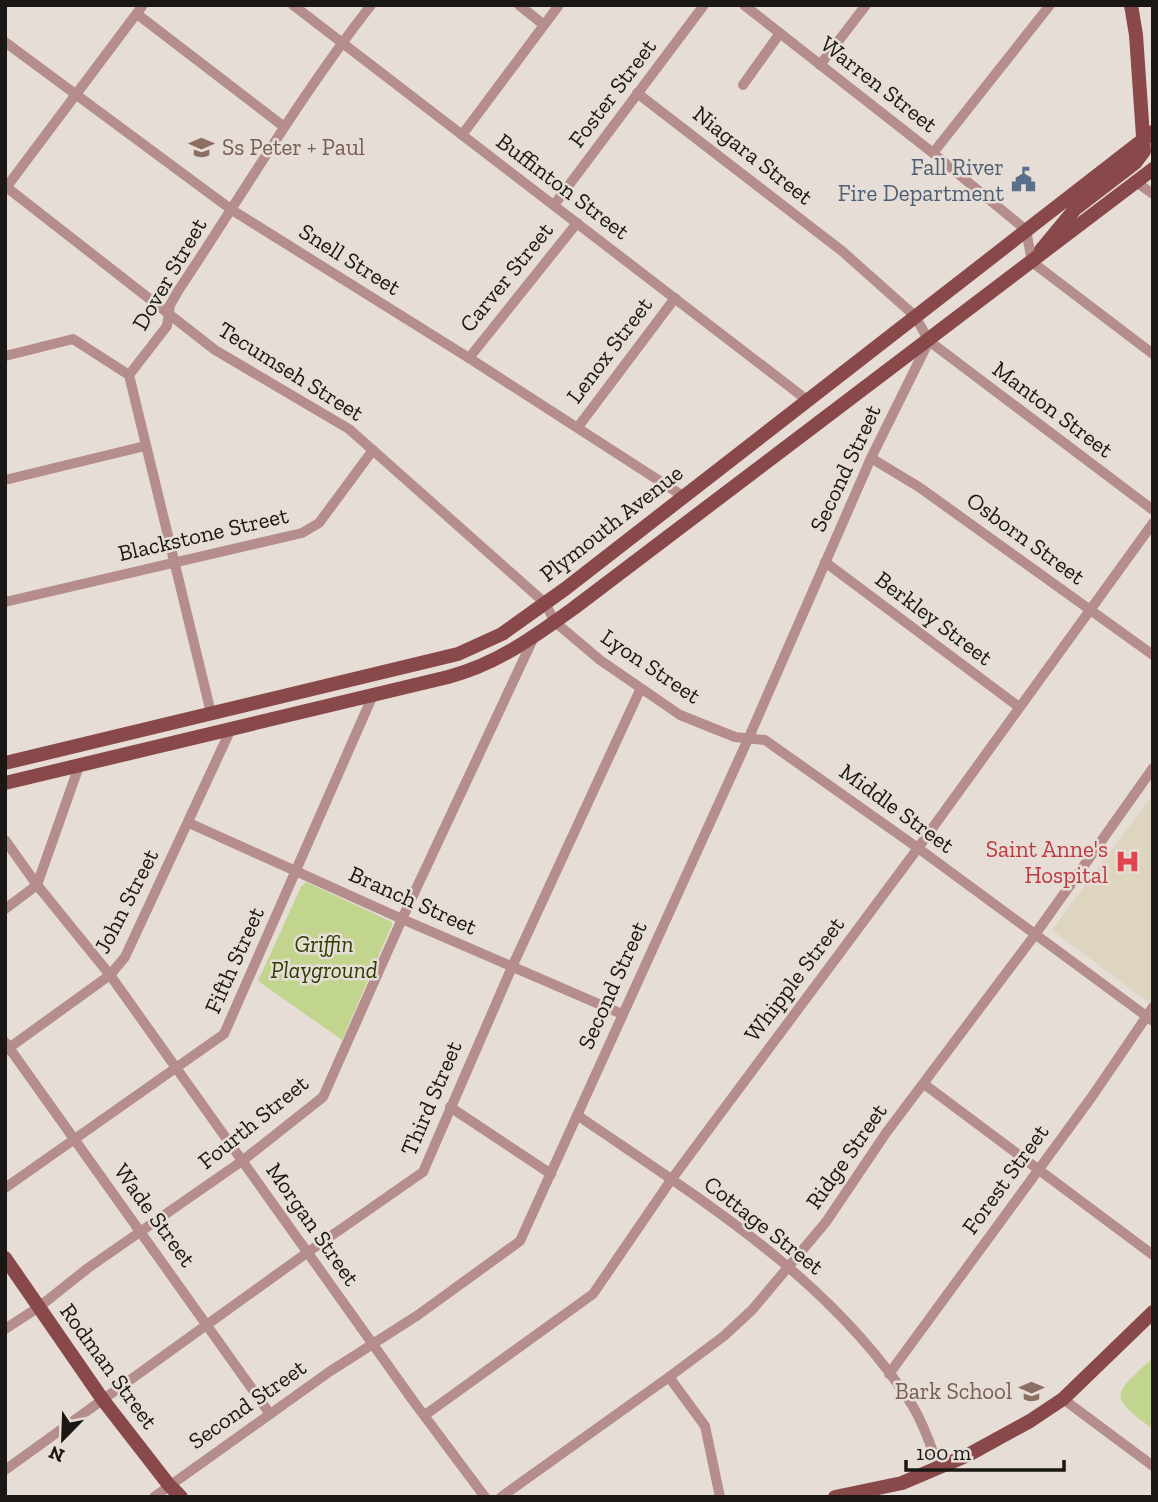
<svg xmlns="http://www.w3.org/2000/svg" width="1158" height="1502" viewBox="0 0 1158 1502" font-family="'Zilla Slab',serif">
  <rect width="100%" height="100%" fill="#e6ded6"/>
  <polygon fill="#ded5c0" points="1153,794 1153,1006 1052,930"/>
  <g fill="#c2d58e">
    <polygon points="306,882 392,922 392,925 342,1040 258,981 301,887"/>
    <path d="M1153,1358V1429C1106,1395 1114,1394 1153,1358Z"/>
  </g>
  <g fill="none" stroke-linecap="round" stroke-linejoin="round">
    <g stroke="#b48d8c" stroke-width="10">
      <polyline points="293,5 807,400"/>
      <polyline points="519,5 544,25"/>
      <polyline points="744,5 933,153 1026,230 1032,262 1153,354"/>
      <polyline points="137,14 283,126"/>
      <polyline points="5,42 232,210 469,358 683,496"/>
      <polyline points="820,65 866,5"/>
      <polyline points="743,85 780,33"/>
      <polyline points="637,93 842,251 915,316 929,341 1153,510"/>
      <polyline points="462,135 559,5"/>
      <polyline points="933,153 1050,5"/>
      <polyline points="1136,182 1153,194"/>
      <polyline points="5,186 215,350 349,429 545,603 555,622 600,660 680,715 735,737 765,740 918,848 1153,1021"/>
      <polyline points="5,189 143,5"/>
      <polyline points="554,205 704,5"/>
      <polyline points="5,356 73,339 129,375"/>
      <polyline points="469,358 577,223"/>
      <polyline points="578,427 675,298"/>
      <polyline points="871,458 919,487 1153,655"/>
      <polyline points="5,480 145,446"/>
      <polyline points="825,562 1019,707"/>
      <polyline points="5,602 302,533 319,523 373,450"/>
      <path d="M211,713L129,375L167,326L170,305L178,291C242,195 300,96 371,5"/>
      <polyline points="189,823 402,919 622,1014"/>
      <polyline points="5,840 37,885 110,975 414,1402 485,1497"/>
      <polyline points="5,909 37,885 79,766"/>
      <polyline points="5,1042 270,1414"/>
      <polyline points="6,1050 110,975 125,957 231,729"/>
      <polyline points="924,1084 1153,1255"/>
      <polyline points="450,1107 551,1174"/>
      <path d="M577,1115C698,1198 831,1278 912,1405C924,1424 931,1447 939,1468"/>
      <polyline points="5,1188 224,1034 373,695"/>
      <polyline points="5,1329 39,1307 88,1268 242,1161 323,1097 402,919 534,637"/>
      <polyline points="889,1374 1091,1098 1153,1007"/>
      <polyline points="669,1377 705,1426 720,1497"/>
      <polyline points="1063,1399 1153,1466"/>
      <polyline points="425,1415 593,1294 671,1180 918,848 1153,523"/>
      <polyline points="5,1470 308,1252 423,1172 512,967 640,690"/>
      <polyline points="154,1497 329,1372 418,1315 520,1241 749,737 871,458 929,341"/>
      <polyline points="501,1497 669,1377 724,1336 752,1310 826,1222 886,1133 1034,936 1153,768"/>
    </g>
    <g stroke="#894849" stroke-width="14">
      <polyline points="1041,250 1075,209 1135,163 1144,151 1136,35 1131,5"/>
      <polyline points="5,763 458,654 502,634 565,589 1153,132"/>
      <path d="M5,783L448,677C497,664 534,637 574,608L1153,169"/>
      <polyline points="5,1258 103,1400 169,1485 181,1497"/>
      <polyline points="835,1497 902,1483 968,1455 1030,1421 1063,1399 1153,1312"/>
    </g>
  </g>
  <defs>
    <symbol id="school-bare" viewBox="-9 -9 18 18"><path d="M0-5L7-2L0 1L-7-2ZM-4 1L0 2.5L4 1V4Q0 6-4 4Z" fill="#8d6e63" stroke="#e6ded6" stroke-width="2.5" paint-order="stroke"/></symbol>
    <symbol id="civic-bare" viewBox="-9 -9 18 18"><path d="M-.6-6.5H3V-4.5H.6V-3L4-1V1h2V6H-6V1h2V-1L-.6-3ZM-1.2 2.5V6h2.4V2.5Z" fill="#5c6f8a" stroke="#e6ded6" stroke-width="2.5" paint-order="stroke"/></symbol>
    <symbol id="hospital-bare" viewBox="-9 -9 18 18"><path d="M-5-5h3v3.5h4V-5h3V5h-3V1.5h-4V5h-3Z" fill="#e0444e" stroke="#e6ded6" stroke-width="2.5" paint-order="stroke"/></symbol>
  </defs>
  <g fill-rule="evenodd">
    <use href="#school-bare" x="184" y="130" width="35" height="35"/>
    <use href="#civic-bare" x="1006" y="162" width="35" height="35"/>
    <use href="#hospital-bare" x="1110" y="844" width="35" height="35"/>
    <use href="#school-bare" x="1014" y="1374" width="35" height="35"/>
  </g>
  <g text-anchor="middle" stroke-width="5" stroke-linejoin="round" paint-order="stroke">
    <g font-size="23" fill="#1a1715" stroke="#e6ded6">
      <text transform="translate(879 84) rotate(38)" y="8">Warren Street</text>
      <text transform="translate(612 93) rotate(-53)" y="8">Foster Street</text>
      <text transform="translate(753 155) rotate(38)" y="8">Niagara Street</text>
      <text transform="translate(563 186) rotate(37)" y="8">Buffinton Street</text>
      <text transform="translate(350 259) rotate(32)" y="8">Snell Street</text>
      <text transform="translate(169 274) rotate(-60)" y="8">Dover Street</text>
      <text transform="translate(506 277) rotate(-51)" y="8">Carver Street</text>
      <text transform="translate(609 350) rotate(-53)" y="8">Lenox Street</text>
      <text transform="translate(291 371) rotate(32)" y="8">Tecumseh Street</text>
      <text transform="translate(1053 409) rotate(37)" y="8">Manton Street</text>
      <text transform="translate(845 468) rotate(-65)" y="8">Second Street</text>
      <text transform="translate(611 523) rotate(-38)" y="8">Plymouth Avenue</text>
      <text transform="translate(203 534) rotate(-13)" y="8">Blackstone Street</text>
      <text transform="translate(1026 538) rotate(36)" y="8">Osborn Street</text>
      <text transform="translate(934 618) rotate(37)" y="8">Berkley Street</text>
      <text transform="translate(651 666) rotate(34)" y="8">Lyon Street</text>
      <text transform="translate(897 808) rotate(36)" y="8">Middle Street</text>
      <text transform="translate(413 900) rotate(24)" y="8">Branch Street</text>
      <text transform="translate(126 901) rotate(-63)" y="8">John Street</text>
      <text transform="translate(234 960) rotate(-66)" y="8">Fifth Street</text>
      <text transform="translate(794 979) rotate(-53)" y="8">Whipple Street</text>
      <text transform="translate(612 985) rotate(-66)" y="8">Second Street</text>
      <text transform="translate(431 1098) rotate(-67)" y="8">Third Street</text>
      <text transform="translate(253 1122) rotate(-39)" y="8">Fourth Street</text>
      <text transform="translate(846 1156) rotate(-55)" y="8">Ridge Street</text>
      <text transform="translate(1005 1179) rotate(-54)" y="8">Forest Street</text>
      <text transform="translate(155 1215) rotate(54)" y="8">Wade Street</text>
      <text transform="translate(313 1224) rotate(55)" y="8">Morgan Street</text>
      <text transform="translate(764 1225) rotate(38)" y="8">Cottage Street</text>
      <text transform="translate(109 1366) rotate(54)" y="8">Rodman Street</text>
      <text transform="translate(247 1404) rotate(-35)" y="8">Second Street</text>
    </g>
    <g font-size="23" fill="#785e54" stroke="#e6ded6" text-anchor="start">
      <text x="222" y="155">Ss Peter + Paul</text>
      <text x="1012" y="1399" text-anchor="end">Bark School</text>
    </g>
    <g font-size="23" fill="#4e5e75" stroke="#e6ded6" text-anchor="end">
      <text x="1004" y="175">Fall River<tspan x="1004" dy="26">Fire Department</tspan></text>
    </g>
    <g font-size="23" fill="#be3a42" stroke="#e6ded6" text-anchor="end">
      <text x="1108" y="857">Saint Anne's<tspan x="1108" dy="26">Hospital</tspan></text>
    </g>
    <g font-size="23" font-style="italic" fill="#2f3b00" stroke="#e6ded6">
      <text x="324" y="952">Griffin<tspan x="324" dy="26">Playground</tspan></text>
    </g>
  </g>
  <rect width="1158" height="1502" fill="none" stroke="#1a1715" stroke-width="14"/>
  <g transform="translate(63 1439) rotate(203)" stroke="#e6ded6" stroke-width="5" paint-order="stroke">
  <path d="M0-5L12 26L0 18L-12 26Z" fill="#1a1715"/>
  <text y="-10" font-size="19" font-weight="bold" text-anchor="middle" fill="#1a1715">N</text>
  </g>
  <path d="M906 1460v10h158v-10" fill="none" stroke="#1a1715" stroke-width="3.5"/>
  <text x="916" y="1460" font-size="21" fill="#1a1715" stroke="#e6ded6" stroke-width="5" paint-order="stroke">100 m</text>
</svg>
